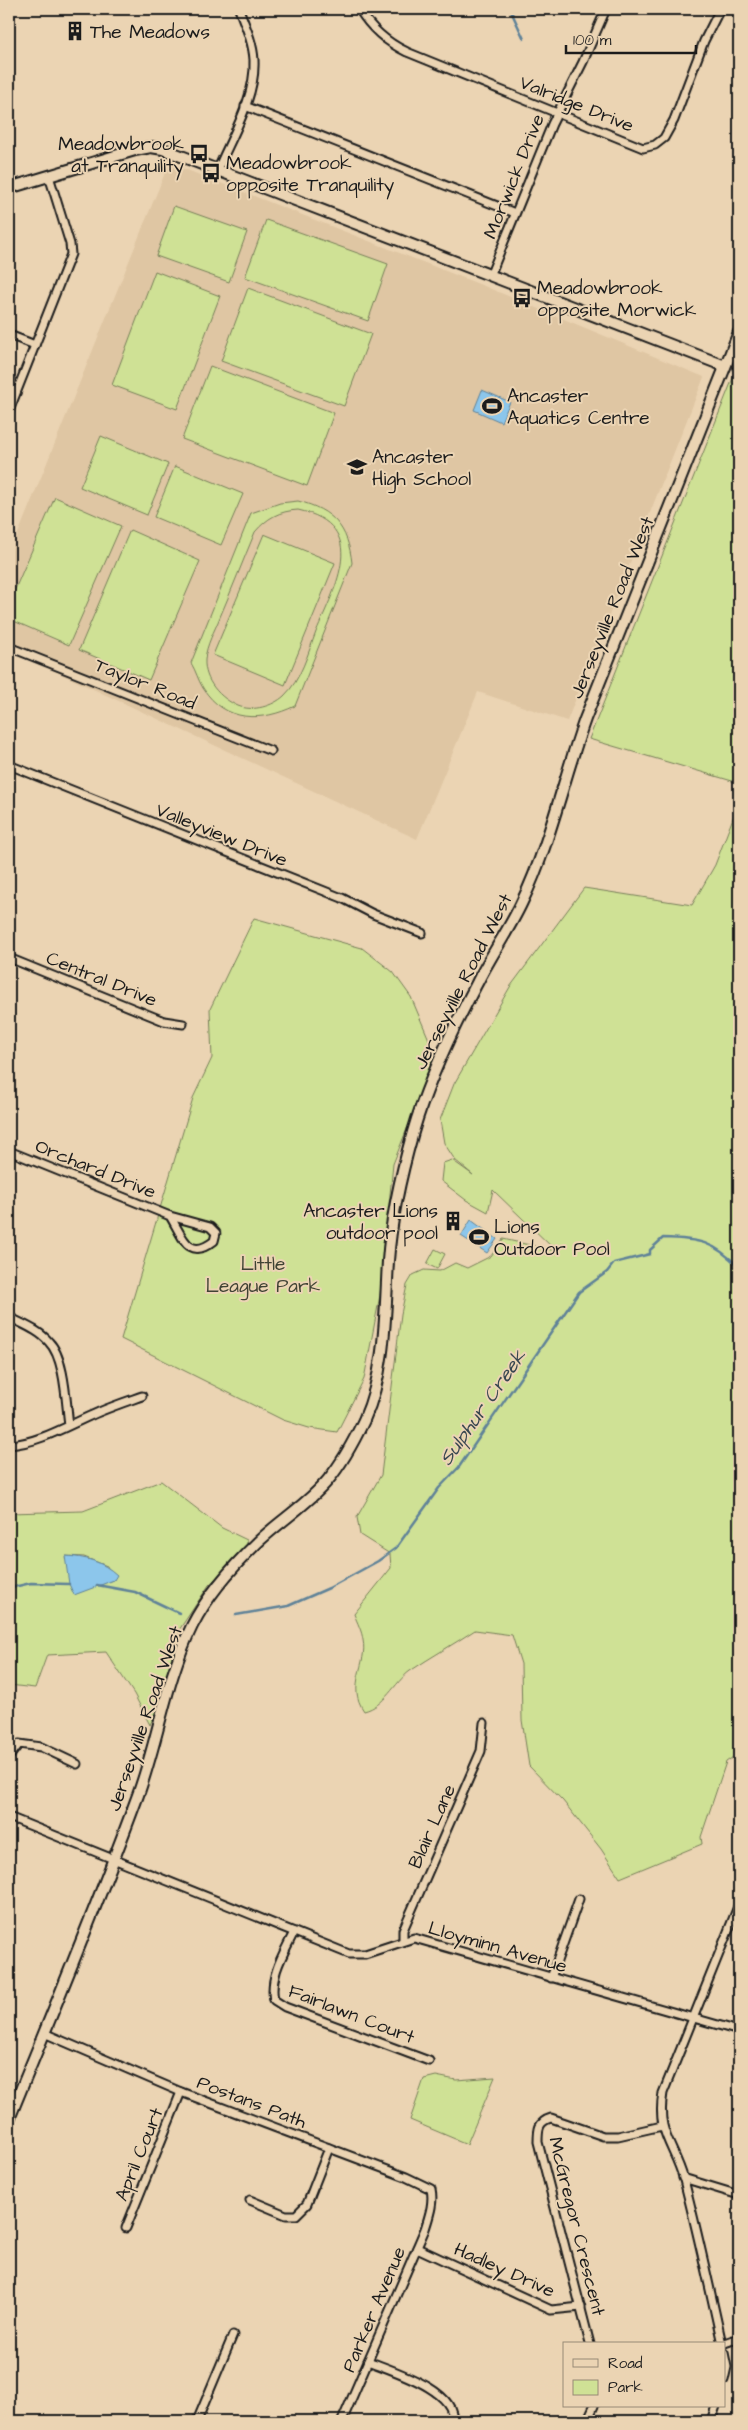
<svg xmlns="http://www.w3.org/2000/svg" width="748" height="2430" viewBox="0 0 748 2430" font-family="'Architects Daughter',sans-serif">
  <rect width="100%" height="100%" fill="#ebd4b3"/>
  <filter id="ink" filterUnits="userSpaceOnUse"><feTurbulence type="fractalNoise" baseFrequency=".02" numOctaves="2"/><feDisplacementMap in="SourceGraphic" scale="10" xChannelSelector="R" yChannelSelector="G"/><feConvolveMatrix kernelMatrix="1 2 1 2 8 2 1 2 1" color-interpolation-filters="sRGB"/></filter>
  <g filter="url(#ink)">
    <polygon fill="#dfc6a3" points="169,163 484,286 704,377 567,721 478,692 417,839 9,650 9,556"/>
    <g fill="#cfe195" stroke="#767e58" fill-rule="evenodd">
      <polygon points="174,206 247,232 229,282 156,256"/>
      <polygon points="266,220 388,264 368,321 245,277"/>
      <polygon points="155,271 220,296 177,409 112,385"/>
      <polygon points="248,288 371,334 344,406 221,361"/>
      <polygon points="739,363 739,783 589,739"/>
      <polygon points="210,366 334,413 307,486 182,439"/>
      <polygon points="101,436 168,464 147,515 80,487"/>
      <polygon points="175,466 243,494 221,545 154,517"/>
      <polygon points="55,497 121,526 69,645 9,619 9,603"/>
      <path d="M298,501C333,510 348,527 352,563L295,706C262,722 225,723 203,688C198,680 196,671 191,663L251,513L280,503ZM298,510C371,526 335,587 316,632C308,653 301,680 284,696C273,706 253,712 238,706C220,698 204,681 205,660C206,645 215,630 220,617C232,589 243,561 255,532C267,518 279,511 298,510Z"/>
      <polygon points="130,530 200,561 149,680 79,650"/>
      <polygon points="264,534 335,563 285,685 213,655"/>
      <path d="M739,802V1753L726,1762L701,1837L702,1844L620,1878L601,1849L563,1801L529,1766L522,1720L521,1664L512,1635L475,1630C454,1644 431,1657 410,1671C394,1683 385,1706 364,1711C346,1685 368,1664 363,1640C362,1631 357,1622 354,1614L391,1568L390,1554L360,1535L357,1517L381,1475L401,1314L407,1285L413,1275L424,1270L440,1271L455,1263L467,1268L491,1256L503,1239L556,1251L493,1190L488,1212L466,1200L441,1181L443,1163L452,1160L473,1175L455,1160L444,1143L440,1120L454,1084L510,987L584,888L692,905L715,865Z"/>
      <polygon points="254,918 362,948 393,972 411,997 436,1056 393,1164 380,1295 364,1379 337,1432 309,1428 283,1420 121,1339 193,1098 212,1058 210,1009"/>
      <polygon points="435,1249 445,1254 437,1269 427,1264"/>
      <path d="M161,1481L222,1528L247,1540V1547L209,1585L179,1630L160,1701L150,1725L134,1694L106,1652L47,1655L35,1688L9,1685V1513L83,1511ZM65,1556L84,1557L107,1566L114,1580L97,1585Z"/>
      <polygon points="436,2076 456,2080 495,2077 467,2144 410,2120 424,2079"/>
    </g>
    <g fill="#8cc6eb" stroke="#5f8298">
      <polygon points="482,390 510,402 501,422 474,410"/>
      <polygon points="471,1220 497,1239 487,1253 461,1236"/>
      <path d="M65,1556C85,1557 102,1561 117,1575L114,1580L74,1595L69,1584Z"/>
    </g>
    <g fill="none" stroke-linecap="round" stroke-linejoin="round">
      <g stroke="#5f8298" stroke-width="2.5">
        <polyline points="510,9 524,39"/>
        <polyline points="97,1585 135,1592 179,1613"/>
        <polyline points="9,1588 31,1583 69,1584"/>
        <path d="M236,1615L288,1606L329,1588L378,1561L396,1548L439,1488L459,1467L579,1292L607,1272L614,1263L650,1254V1250L663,1238C699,1239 713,1241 739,1267"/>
      </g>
      <defs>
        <g id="street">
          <path d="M359,9C371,29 386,42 407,52L643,148L655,145L664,138L674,120L704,41L720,9"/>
          <polyline points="245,106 515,213"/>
          <path d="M218,169C232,136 256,97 254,60C253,42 245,25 239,9"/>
          <polyline points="490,276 552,124 583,62 606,9"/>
          <polyline points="9,335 35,345"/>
          <polyline points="9,411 71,254 70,244 49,176"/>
          <polyline points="9,647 271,751"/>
          <polyline points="9,765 342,898 373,914 422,933"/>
          <polyline points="9,958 164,1021 183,1024"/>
          <path d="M9,1151L170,1216L210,1227L216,1233L214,1241C188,1261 183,1237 170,1216"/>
          <path d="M9,1317C22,1324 39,1330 49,1342C65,1358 66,1403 69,1425"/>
          <path d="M9,1445C40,1443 70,1424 99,1412C113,1406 128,1401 142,1396"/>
          <polyline points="9,1757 19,1744 41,1747 77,1764"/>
          <polyline points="9,1817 349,1954 365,1954 414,1938 739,2031"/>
          <path d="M739,1904L663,2093C656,2134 674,2144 684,2180C698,2234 710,2289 722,2344L739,2338"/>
          <path d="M294,1932C284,1953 269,1976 274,2000L285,2007L429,2061"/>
          <polyline points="403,1940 403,1930 481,1751 484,1723"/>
          <polyline points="551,1978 579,1899"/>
          <path d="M44,2033L181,2092L406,2177L431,2189C434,2203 429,2216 425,2229L342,2421"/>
          <polyline points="683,2178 739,2195"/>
          <polyline points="250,2200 286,2215 296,2215 307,2204 329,2148"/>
          <polyline points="126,2228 181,2092"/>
          <polyline points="417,2248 551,2310 581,2307"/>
          <path d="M590,2344L538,2142C538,2129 538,2122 551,2118L603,2136H618L662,2126"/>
          <polyline points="724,2353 727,2367 724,2380"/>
          <path d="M368,2361C390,2370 458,2390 452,2421"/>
          <polyline points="197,2421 233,2335"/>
          <polyline points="587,2421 594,2406"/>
          <polyline points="711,2421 716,2406"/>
        </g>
        <g id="secondary">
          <polyline points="9,188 135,150 151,147 163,149 725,366"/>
          <path d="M9,2119C53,2011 98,1904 138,1795C158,1740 166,1679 192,1626C208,1594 233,1566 259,1541C281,1520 308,1504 328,1480C343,1462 354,1441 364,1420C386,1371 385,1314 388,1261C391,1218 401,1174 413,1132C428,1080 452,1030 477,983C491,955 509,930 522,902C550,844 563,780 585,719L739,332"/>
        </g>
      </defs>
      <use href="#street" stroke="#1c1c1c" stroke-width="11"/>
      <use href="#secondary" stroke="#1c1c1c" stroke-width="14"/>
      <use href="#street" stroke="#ebd4b3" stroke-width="7"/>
      <use href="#secondary" stroke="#ebd4b3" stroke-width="10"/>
    </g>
  </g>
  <defs>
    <symbol id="building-bare" viewBox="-9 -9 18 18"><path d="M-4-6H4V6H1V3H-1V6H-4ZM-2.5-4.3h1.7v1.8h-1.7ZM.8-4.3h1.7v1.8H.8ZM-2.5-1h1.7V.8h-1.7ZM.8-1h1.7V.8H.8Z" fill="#1c1c1c" stroke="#ebd4b3" stroke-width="2.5" paint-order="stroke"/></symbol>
    <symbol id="bus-bare" viewBox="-9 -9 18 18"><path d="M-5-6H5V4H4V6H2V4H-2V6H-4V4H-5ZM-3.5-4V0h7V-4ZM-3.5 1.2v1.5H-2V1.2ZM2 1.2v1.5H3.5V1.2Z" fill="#1c1c1c" stroke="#ebd4b3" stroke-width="2.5" paint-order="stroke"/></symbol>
    <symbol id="stadium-bare" viewBox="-9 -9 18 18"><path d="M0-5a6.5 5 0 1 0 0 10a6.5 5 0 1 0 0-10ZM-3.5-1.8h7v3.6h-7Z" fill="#1c1c1c" stroke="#ebd4b3" stroke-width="2.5" paint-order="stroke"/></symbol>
    <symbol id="school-bare" viewBox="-9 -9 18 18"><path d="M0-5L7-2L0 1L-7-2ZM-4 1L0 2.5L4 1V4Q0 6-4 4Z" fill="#1c1c1c" stroke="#ebd4b3" stroke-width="2.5" paint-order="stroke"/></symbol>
  </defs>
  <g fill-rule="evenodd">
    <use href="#building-bare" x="61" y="17" width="28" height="28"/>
    <use href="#bus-bare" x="185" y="140" width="28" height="28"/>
    <use href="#bus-bare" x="197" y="159" width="28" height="28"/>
    <use href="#bus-bare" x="508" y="284" width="28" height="28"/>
    <use href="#stadium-bare" x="478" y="392" width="28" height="28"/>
    <use href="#school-bare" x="343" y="453" width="28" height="28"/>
    <use href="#building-bare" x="439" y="1207" width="28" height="28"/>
    <use href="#stadium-bare" x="465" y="1223" width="28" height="28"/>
  </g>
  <g text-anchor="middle" stroke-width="4" stroke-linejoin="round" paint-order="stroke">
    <g font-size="19" fill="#1c1c1c" stroke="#ebd4b3" text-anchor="start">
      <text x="90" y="38">The Meadows</text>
      <text x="184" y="150" text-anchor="end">Meadowbrook<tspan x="184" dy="22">at Tranquility</tspan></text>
      <text x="226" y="169">Meadowbrook<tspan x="226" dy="22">opposite Tranquility</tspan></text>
      <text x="537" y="294">Meadowbrook<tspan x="537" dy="22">opposite Morwick</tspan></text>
      <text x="507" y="402">Ancaster<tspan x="507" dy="22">Aquatics Centre</tspan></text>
      <text x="372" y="463">Ancaster<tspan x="372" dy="22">High School</tspan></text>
      <text x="438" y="1217" text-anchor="end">Ancaster Lions<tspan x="438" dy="22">outdoor pool</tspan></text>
      <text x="494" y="1233">Lions<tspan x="494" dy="22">Outdoor Pool</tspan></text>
    </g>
    <g font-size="19" fill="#1c1c1c" stroke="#ebd4b3">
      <text transform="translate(577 103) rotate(22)" y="7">Valridge Drive</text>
      <text transform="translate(513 176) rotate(-68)" y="7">Morwick Drive</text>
      <text transform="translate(611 607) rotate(-68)" y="7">Jerseyville Road West</text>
      <text transform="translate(146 683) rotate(22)" y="7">Taylor Road</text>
      <text transform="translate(222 834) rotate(22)" y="7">Valleyview Drive</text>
      <text transform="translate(102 978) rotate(22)" y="7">Central Drive</text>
      <text transform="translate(462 981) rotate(-63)" y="7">Jerseyville Road West</text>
      <text transform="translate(96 1168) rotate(22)" y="7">Orchard Drive</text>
      <text transform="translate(144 1718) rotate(-71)" y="7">Jerseyville Road West</text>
      <text transform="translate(431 1826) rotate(-66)" y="7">Blair Lane</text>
      <text transform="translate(498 1946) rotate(16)" y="7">Lloyminn Avenue</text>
      <text transform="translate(352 2013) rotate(21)" y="7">Fairlawn Court</text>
      <text transform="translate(252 2101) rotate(21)" y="7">Postans Path</text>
      <text transform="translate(138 2154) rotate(-68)" y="7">April Court</text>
      <text transform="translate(578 2226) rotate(76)" y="7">McGregor Crescent</text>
      <text transform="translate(505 2269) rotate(24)" y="7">Hadley Drive</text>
      <text transform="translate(373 2309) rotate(-67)" y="7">Parker Avenue</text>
    </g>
    <g font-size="19" fill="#404334" stroke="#ebd4b3">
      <text x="263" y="1270">Little<tspan x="263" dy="22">League Park</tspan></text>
    </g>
    <g font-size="20" font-style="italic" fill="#384650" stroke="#ebd4b3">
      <text transform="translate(482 1407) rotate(-55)" y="7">Sulphur Creek</text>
    </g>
  </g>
  <rect width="748" height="2430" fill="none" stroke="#ebd4b3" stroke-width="30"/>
  <rect x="15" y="15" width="718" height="2400" fill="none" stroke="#1c1c1c" stroke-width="2" filter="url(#ink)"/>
  <rect x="563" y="2342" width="162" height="65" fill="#ebd4b3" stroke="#988a77"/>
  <rect x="573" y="2359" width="25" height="8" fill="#ebd4b3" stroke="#988a77"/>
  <text x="608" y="2368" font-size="15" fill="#1c1c1c">Road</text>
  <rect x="573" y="2380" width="25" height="15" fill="#cfe195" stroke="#988a77"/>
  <text x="608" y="2392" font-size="15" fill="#1c1c1c">Park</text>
  <path d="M566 45v8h130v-8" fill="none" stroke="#1c1c1c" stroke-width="2.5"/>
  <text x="573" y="45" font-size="15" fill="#1c1c1c" stroke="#ebd4b3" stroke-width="4" paint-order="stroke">100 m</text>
</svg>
